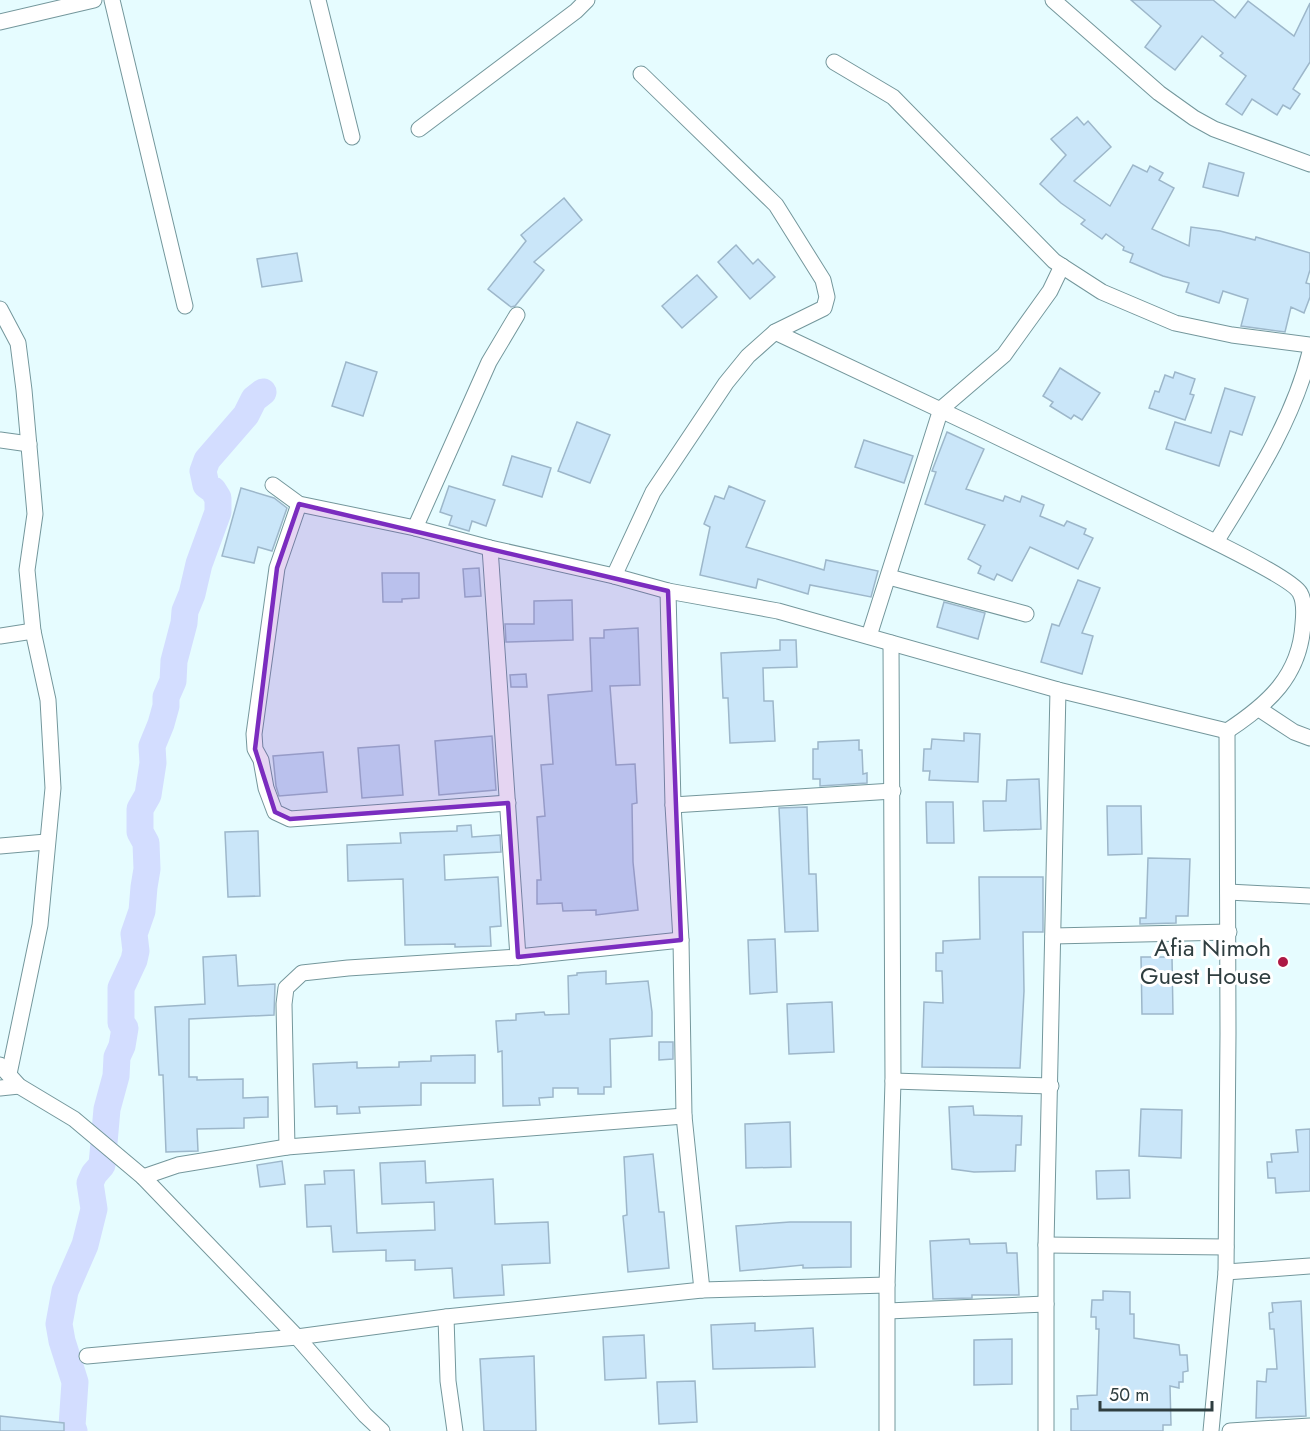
<svg xmlns="http://www.w3.org/2000/svg" width="1310" height="1431" viewBox="0 0 1310 1431" font-family="Jost,sans-serif">
  <rect width="100%" height="100%" fill="#e6fcff"/>
  <g fill="none" stroke-linecap="round" stroke-linejoin="round">
    <polyline stroke="#d3ddff" stroke-width="27" points="74,1431 72,1426 75,1382 62,1341 59,1324 65,1291 85,1245 94,1209 90,1183 94,1174 102,1165 107,1109 116,1076 117,1057 122,1046 125,1028 121,1023 121,988 134,960 136,951 134,934 142,911 144,887 147,869 146,843 140,832 140,809 148,795 153,763 152,746 161,724 166,706 166,697 173,681 174,661 184,623 185,611 192,594 199,564 218,512 218,498 213,490 206,485 203,471 207,460 246,415 254,399 263,392"/>
  </g>
  <g fill="#cae6f9" stroke="#9db7ca" stroke-width="1.5">
    <polygon points="1131,0 1213,0 1235,18 1248,1 1294,36 1310,3 1310,62 1293,89 1300,94 1290,109 1283,105 1277,115 1252,99 1242,115 1226,104 1246,76 1220,56 1223,53 1202,36 1175,70 1145,47 1161,26"/>
    <polygon points="1077,117 1084,125 1088,121 1111,147 1074,181 1110,206 1133,165 1147,172 1150,166 1163,173 1159,180 1174,188 1152,229 1189,246 1191,227 1220,231 1255,240 1256,237 1310,253 1310,270 1306,283 1310,284 1310,297 1304,313 1291,307 1285,332 1241,326 1248,299 1223,291 1219,303 1186,292 1189,283 1163,276 1130,262 1133,254 1123,250 1124,247 1106,234 1102,239 1081,224 1085,220 1061,203 1040,184 1066,155 1051,139"/>
    <polygon points="1209,163 1244,173 1238,196 1203,187"/>
    <polygon points="564,198 582,220 534,262 544,270 515,306 511,307 488,289 526,241 521,235"/>
    <polygon points="736,245 753,264 758,259 775,277 750,299 718,262"/>
    <polygon points="297,253 302,281 262,287 257,259"/>
    <polygon points="697,275 717,297 682,328 662,306"/>
    <polygon points="346,362 377,372 363,416 332,406"/>
    <polygon points="1060,368 1100,393 1082,420 1074,415 1071,419 1050,406 1053,402 1043,396"/>
    <polygon points="1175,372 1195,379 1190,394 1194,395 1185,420 1149,408 1155,391 1159,392 1165,375 1173,378"/>
    <polygon points="1225,388 1255,397 1242,435 1230,431 1219,466 1166,449 1175,422 1211,433"/>
    <polygon points="577,422 610,435 590,483 558,471"/>
    <polygon points="947,432 984,449 966,489 1003,501 1005,496 1020,502 1022,496 1044,505 1040,516 1064,526 1067,521 1086,529 1084,534 1093,538 1078,569 1030,547 1012,581 997,574 994,580 978,573 981,566 968,559 985,525 925,504 936,472 932,471"/>
    <polygon points="864,440 913,456 904,483 855,467"/>
    <polygon points="512,456 551,468 542,497 503,485"/>
    <polygon points="449,486 495,500 486,526 472,521 469,531 449,525 452,516 440,512"/>
    <polygon points="729,486 765,501 746,547 824,570 826,560 878,571 871,597 810,585 808,594 758,579 756,588 700,575 710,527 704,524 715,496 724,499"/>
    <polygon points="241,488 274,498 287,508 272,551 258,547 254,563 222,556"/>
    <polygon points="479,568 481,596 465,597 463,569"/>
    <polygon points="382,573 419,573 419,598 402,599 402,602 383,602"/>
    <polygon points="1078,580 1100,588 1082,633 1093,636 1082,674 1041,662 1052,624 1059,626"/>
    <polygon points="572,600 573,640 506,642 505,624 534,624 534,601"/>
    <polygon points="944,602 985,613 978,639 937,627"/>
    <polygon points="638,628 640,685 610,686 616,765 635,764 637,803 632,804 633,862 638,910 596,915 596,910 563,911 562,903 537,904 537,880 541,880 537,817 545,816 541,765 553,764 548,695 592,691 590,638 604,638 604,630"/>
    <polygon points="780,640 796,640 797,667 763,668 764,701 773,701 775,741 730,743 728,698 723,698 721,653 780,650"/>
    <polygon points="526,674 527,687 511,687 510,675"/>
    <polygon points="964,733 980,734 978,782 929,780 930,771 923,771 924,749 931,749 932,739 964,741"/>
    <polygon points="492,736 496,790 439,795 435,741"/>
    <polygon points="859,740 859,750 862,750 863,774 867,773 867,783 820,786 820,779 813,779 813,749 818,749 818,742"/>
    <polygon points="399,745 403,795 362,798 358,748"/>
    <polygon points="323,752 327,792 279,796 276,786 273,756"/>
    <polygon points="1039,779 1041,829 984,831 983,801 1006,801 1007,780"/>
    <polygon points="926,802 953,802 954,843 927,843"/>
    <polygon points="1107,806 1141,806 1142,854 1108,855"/>
    <polygon points="807,807 809,874 816,874 818,931 785,932 779,808"/>
    <polygon points="471,825 472,837 500,835 501,852 444,855 445,880 498,877 501,926 490,927 491,946 455,947 455,944 405,945 403,879 348,881 347,845 401,843 400,833 457,831 457,826"/>
    <polygon points="258,831 260,896 228,897 225,832"/>
    <polygon points="1148,858 1190,859 1188,916 1176,916 1176,923 1140,924 1140,918 1146,918"/>
    <polygon points="979,877 1043,877 1043,932 1023,932 1024,991 1020,1068 922,1067 924,1002 943,1003 942,971 936,971 936,953 943,953 943,941 980,939"/>
    <polygon points="775,939 777,992 750,994 748,940"/>
    <polygon points="236,955 238,986 275,984 274,1015 189,1019 189,1077 197,1077 197,1080 243,1079 243,1098 268,1097 268,1117 244,1118 244,1128 197,1129 198,1151 166,1152 163,1075 159,1075 155,1007 205,1004 203,957"/>
    <polygon points="1141,957 1172,957 1173,1014 1142,1014"/>
    <polygon points="606,971 606,984 648,981 652,1012 652,1036 610,1039 611,1087 604,1087 604,1094 578,1094 578,1088 553,1088 553,1097 539,1098 540,1105 503,1106 502,1051 498,1052 496,1021 516,1020 516,1014 544,1012 545,1015 569,1014 568,976 577,975 577,973"/>
    <polygon points="832,1002 834,1052 789,1054 787,1004"/>
    <polygon points="659,1042 673,1042 673,1059 659,1060"/>
    <polygon points="475,1055 475,1083 421,1083 421,1105 359,1107 360,1113 337,1114 337,1106 315,1107 313,1064 357,1062 357,1068 399,1067 399,1062 431,1061 431,1056"/>
    <polygon points="973,1106 974,1115 1022,1116 1021,1145 1016,1145 1015,1171 974,1172 952,1169 949,1107"/>
    <polygon points="1141,1109 1182,1110 1181,1158 1139,1156"/>
    <polygon points="790,1122 791,1167 746,1168 745,1124"/>
    <polygon points="1310,1129 1310,1191 1276,1193 1275,1178 1268,1178 1267,1162 1272,1162 1271,1154 1298,1152 1296,1130"/>
    <polygon points="653,1154 659,1212 664,1212 669,1268 628,1272 623,1216 627,1215 624,1157"/>
    <polygon points="282,1161 285,1184 260,1187 257,1165"/>
    <polygon points="425,1161 426,1183 493,1179 495,1224 548,1222 550,1263 502,1265 504,1295 454,1298 452,1268 415,1270 415,1260 386,1261 386,1250 333,1252 331,1226 307,1227 305,1185 325,1184 324,1171 354,1170 357,1233 435,1230 434,1202 382,1204 380,1163"/>
    <polygon points="1129,1170 1130,1198 1097,1199 1096,1171"/>
    <polygon points="790,1222 851,1222 851,1267 803,1268 803,1265 740,1271 736,1226"/>
    <polygon points="969,1239 970,1244 1006,1243 1007,1253 1017,1253 1019,1295 972,1295 972,1298 933,1299 930,1241"/>
    <polygon points="1103,1291 1130,1292 1130,1314 1134,1314 1134,1338 1179,1345 1180,1355 1187,1355 1188,1371 1183,1372 1183,1382 1179,1382 1179,1388 1170,1386 1171,1425 1163,1425 1163,1431 1071,1431 1071,1409 1078,1409 1077,1396 1097,1395 1099,1329 1096,1329 1096,1317 1091,1317 1092,1300 1103,1300"/>
    <polygon points="1301,1301 1306,1416 1256,1418 1257,1381 1266,1382 1267,1369 1277,1369 1274,1329 1270,1329 1269,1313 1273,1312 1272,1303"/>
    <polygon points="755,1323 755,1331 813,1328 815,1367 713,1369 711,1325"/>
    <polygon points="644,1335 646,1378 605,1380 603,1337"/>
    <polygon points="1012,1339 1012,1384 974,1385 974,1340"/>
    <polygon points="534,1356 536,1431 484,1431 480,1359"/>
    <polygon points="695,1381 697,1422 659,1424 657,1382"/>
    <polygon points="0,1416 64,1423 64,1431 0,1431"/>
  </g>
  <g fill="none" stroke-linecap="round" stroke-linejoin="round">
    <defs>
      <g id="minor">
        <polyline points="112,0 185,306"/>
        <polyline points="318,0 352,137"/>
        <polyline points="1053,0 1159,93 1194,118 1214,129 1310,164"/>
        <polyline points="0,22 94,0"/>
        <polyline points="834,62 893,97 1054,261 1102,292 1175,323 1232,335 1310,345"/>
        <polyline points="419,129 576,11 587,0"/>
        <polyline points="0,309 18,343 24,390 35,514 27,570 33,631 48,700 53,788 40,925 9,1074"/>
        <polyline points="0,440 29,444"/>
        <path d="M273,485L299,504L415,528L490,548L614,576L668,591L778,611L1058,690L1227,731C1268,704 1300,676 1303,624C1304,614 1305,602 1300,593C1292,577 1188,529 1166,518C1036,455 906,393 775,332"/>
        <polyline points="299,504 277,568 254,734 255,749 261,760 266,788 275,812 290,819 508,803"/>
        <polyline points="415,528 489,362 517,315"/>
        <path d="M1216,542C1253,482 1293,421 1310,352"/>
        <polyline points="490,548 518,957"/>
        <polyline points="614,576 653,492 726,383 748,356 775,332 824,308 827,297 823,280 776,205 641,74"/>
        <polyline points="889,577 1026,614"/>
        <polyline points="668,591 673,805 681,940 684,1116 702,1290"/>
        <polyline points="0,636 33,631"/>
        <polyline points="869,636 941,409 1004,355 1050,291 1062,266"/>
        <polyline points="1259,709 1294,732 1310,738"/>
        <polyline points="673,805 893,791"/>
        <polyline points="0,846 46,842"/>
        <polyline points="1228,892 1310,896"/>
        <polyline points="1053,936 1229,932"/>
        <polyline points="0,1065 19,1086 74,1119 143,1177 297,1337 365,1415 382,1431"/>
        <polyline points="893,1081 1051,1086"/>
        <polyline points="0,1088 19,1086"/>
        <polyline points="287,1147 284,1004 286,988 302,973 348,968 518,957 681,940"/>
        <polyline points="143,1177 178,1165 287,1147 684,1116"/>
        <polyline points="1046,1245 1226,1247"/>
        <polyline points="1226,1272 1310,1266"/>
        <polyline points="888,1311 1046,1304"/>
        <polyline points="446,1317 448,1381 455,1431"/>
        <polyline points="87,1356 297,1337 446,1317 702,1290 887,1285"/>
        <polyline points="887,1431 887,1285 893,1081 891,643"/>
        <polyline points="1046,1431 1046,1245 1058,690"/>
        <polyline points="1211,1431 1226,1272 1228,1033 1227,731"/>
        <polyline points="1230,1431 1310,1426"/>
      </g>
    </defs>
    <use href="#minor" stroke="#74979c" stroke-width="17"/>
    <use href="#minor" stroke="#fff" stroke-width="15"/>
  </g>
  <path fill="#7b2cbf" fill-opacity="0.2" stroke="#7b2cbf" stroke-width="4.5" stroke-linejoin="round" d="M299,504L668,591L681,940L518,957L508,803L290,819L275,812L255,749L277,568Z"/>
  <circle fill="#ad1945" stroke="#fff" stroke-width="2" cx="1283" cy="962" r="6"/>
  <g text-anchor="middle" stroke-width="6" stroke-linejoin="round" paint-order="stroke">
    <g font-size="24" fill="#2f3e40" stroke="#fff" text-anchor="end">
      <text x="1271" y="956">Afia Nimoh<tspan x="1271" dy="28">Guest House</tspan></text>
    </g>
  </g>
  <path d="M1100 1401v9h112v-9" fill="none" stroke="#2f3e40" stroke-width="3"/>
  <text x="1109" y="1401" font-size="18" fill="#2f3e40" stroke="#ffffff" stroke-width="4.5" paint-order="stroke">50 m</text>
</svg>
